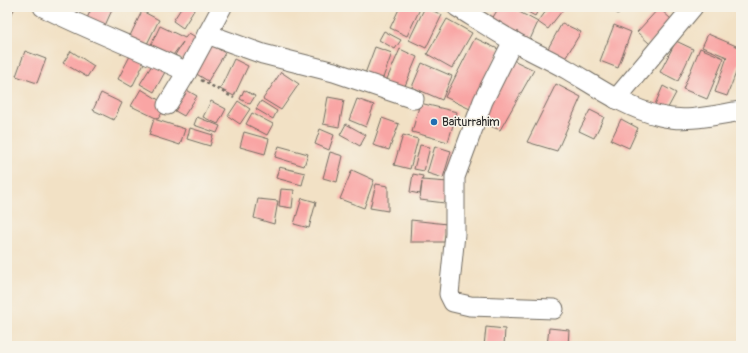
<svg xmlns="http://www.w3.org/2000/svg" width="748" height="353" viewBox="0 0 748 353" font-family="Pangolin,sans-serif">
  <rect width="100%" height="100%" fill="#f7f3e8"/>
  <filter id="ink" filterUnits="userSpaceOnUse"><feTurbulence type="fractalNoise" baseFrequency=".025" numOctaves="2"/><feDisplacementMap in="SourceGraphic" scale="8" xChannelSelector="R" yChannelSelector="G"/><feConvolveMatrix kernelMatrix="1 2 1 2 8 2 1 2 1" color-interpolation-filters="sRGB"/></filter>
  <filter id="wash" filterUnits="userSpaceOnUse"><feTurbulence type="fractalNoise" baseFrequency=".012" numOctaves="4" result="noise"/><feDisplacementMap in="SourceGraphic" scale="16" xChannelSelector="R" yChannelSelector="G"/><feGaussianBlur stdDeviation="0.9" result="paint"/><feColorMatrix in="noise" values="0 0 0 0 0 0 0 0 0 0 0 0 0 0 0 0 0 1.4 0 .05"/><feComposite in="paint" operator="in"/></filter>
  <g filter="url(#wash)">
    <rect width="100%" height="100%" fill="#f2e1c5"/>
    <g id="blocks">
      <g fill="#f9a5a4">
        <polygon points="7,7 15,8 7,22"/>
        <polygon points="92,7 105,7 112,10 103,30 85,23"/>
        <polygon points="182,7 196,7 183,28 173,21"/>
        <polygon points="400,7 415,7 420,9 407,36 390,28"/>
        <polygon points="425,7 442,15 426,48 409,40"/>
        <polygon points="499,7 510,7 538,22 528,44 488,26"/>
        <polygon points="519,7 540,7 535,16"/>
        <polygon points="549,7 565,7 548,29 538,22"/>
        <polygon points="608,7 623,7 618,14"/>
        <polygon points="659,8 672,20 650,44 637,32"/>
        <polygon points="142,11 159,20 145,48 128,40"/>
        <polygon points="447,19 472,33 452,68 427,54"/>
        <polygon points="562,23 581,32 563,62 546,52"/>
        <polygon points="614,25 631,32 618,68 600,61"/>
        <polygon points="160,26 185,38 189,33 202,41 188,63 175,55 183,42 173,55 148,51"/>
        <polygon points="384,31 401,40 395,49 379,40"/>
        <polygon points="708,34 741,48 741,60 727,96 715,92 727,57 702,47"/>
        <polygon points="475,38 500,50 470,109 445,97"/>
        <polygon points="676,41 693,49 678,81 660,72"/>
        <polygon points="207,42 225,53 208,81 190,70"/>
        <polygon points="375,47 392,53 380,86 363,79"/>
        <polygon points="700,48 724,58 707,99 683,89"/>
        <polygon points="400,49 417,57 402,93 384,86"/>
        <polygon points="25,51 46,59 37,83 16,76"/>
        <polygon points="71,51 94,66 87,77 63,63"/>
        <polygon points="130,56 144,63 132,87 118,79"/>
        <polygon points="234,59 248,66 234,96 220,89"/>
        <polygon points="511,59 534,70 500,130 476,120"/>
        <polygon points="422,63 452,76 442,100 412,87"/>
        <polygon points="152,65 165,72 154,92 140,84"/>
        <polygon points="281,72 299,84 281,110 263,99"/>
        <polygon points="556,84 581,97 557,151 527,142"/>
        <polygon points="663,86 676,93 663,117 653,109"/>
        <polygon points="183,88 197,96 184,116 170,108"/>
        <polygon points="141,89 167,105 158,119 131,106"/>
        <polygon points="244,90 255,96 250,104 240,99"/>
        <polygon points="101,93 122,103 114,120 93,110"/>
        <polygon points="328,97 344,100 339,127 323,124"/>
        <polygon points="357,99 374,105 366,127 349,120"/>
        <polygon points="211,101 226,109 218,124 203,117"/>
        <polygon points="238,101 250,109 240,124 228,116"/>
        <polygon points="261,101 277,111 273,119 256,109"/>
        <polygon points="420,103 457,112 448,142 412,132"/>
        <polygon points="590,110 604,117 594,138 579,131"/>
        <polygon points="252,113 273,124 267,135 246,124"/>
        <polygon points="197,117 220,126 217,133 194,125"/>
        <polygon points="382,118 399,124 389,150 373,145"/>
        <polygon points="154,119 185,129 180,145 149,135"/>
        <polygon points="621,119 638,128 629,148 611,140"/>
        <polygon points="346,124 366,135 360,146 340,135"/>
        <polygon points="190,128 213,135 210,146 187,139"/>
        <polygon points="320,129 334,135 329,150 315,144"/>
        <polygon points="244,132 269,139 265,154 240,147"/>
        <polygon points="403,135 418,139 410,169 394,165"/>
        <polygon points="420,145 430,147 424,171 414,169"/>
        <polygon points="279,146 308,154 304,166 275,157"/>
        <polygon points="435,146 451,151 443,178 427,173"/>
        <polygon points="330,152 343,156 337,182 323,178"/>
        <polygon points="279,167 305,173 302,185 276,178"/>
        <polygon points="352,170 374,180 364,208 340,199"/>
        <polygon points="413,174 423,176 422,180 448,182 445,203 420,200 422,182 420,194 410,192"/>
        <polygon points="376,184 388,186 388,211 370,208"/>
        <polygon points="281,189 294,190 292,208 279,206"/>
        <polygon points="302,198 316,202 309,228 294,224"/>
        <polygon points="258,199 278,201 274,224 254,218"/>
        <polygon points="411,220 447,224 446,242 410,242"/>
        <polygon points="486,327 505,329 504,346 484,346"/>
        <polygon points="549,328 569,330 568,346 547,346"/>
      </g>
    </g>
  </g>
  <g filter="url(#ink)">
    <use href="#blocks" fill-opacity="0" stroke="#716b61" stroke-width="1"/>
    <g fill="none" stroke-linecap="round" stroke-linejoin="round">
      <defs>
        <g id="minor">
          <path d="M43,7C90,31 140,49 187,72"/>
          <path d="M457,7C475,18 493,30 511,40C530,51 549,59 568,70C597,87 626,108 660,116C686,123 715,115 741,111"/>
          <polyline points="207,34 263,54 334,72 414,99"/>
          <polyline points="513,41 483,101 455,177 455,234 449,294 453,302 470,306 554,309"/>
          <polyline points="616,99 693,7"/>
          <polyline points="167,105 187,72 222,7"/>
        </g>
      </defs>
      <use href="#minor" stroke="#716b61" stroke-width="21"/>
      <polyline stroke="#716b61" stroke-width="2.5" stroke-dasharray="3 3" stroke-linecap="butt" points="201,80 234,98"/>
      <use href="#minor" stroke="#fff" stroke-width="19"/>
    </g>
  </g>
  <circle fill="#1f6fb2" stroke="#f7f3e8" stroke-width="1.5" cx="434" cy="122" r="4"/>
  <g text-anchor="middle" stroke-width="3" stroke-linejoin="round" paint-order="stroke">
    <g font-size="12" fill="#2b2b2b" stroke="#f7f3e8" text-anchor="start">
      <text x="442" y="126">Baiturrahim</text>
    </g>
  </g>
  <rect width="748" height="353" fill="none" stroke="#f7f3e8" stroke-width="24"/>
</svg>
